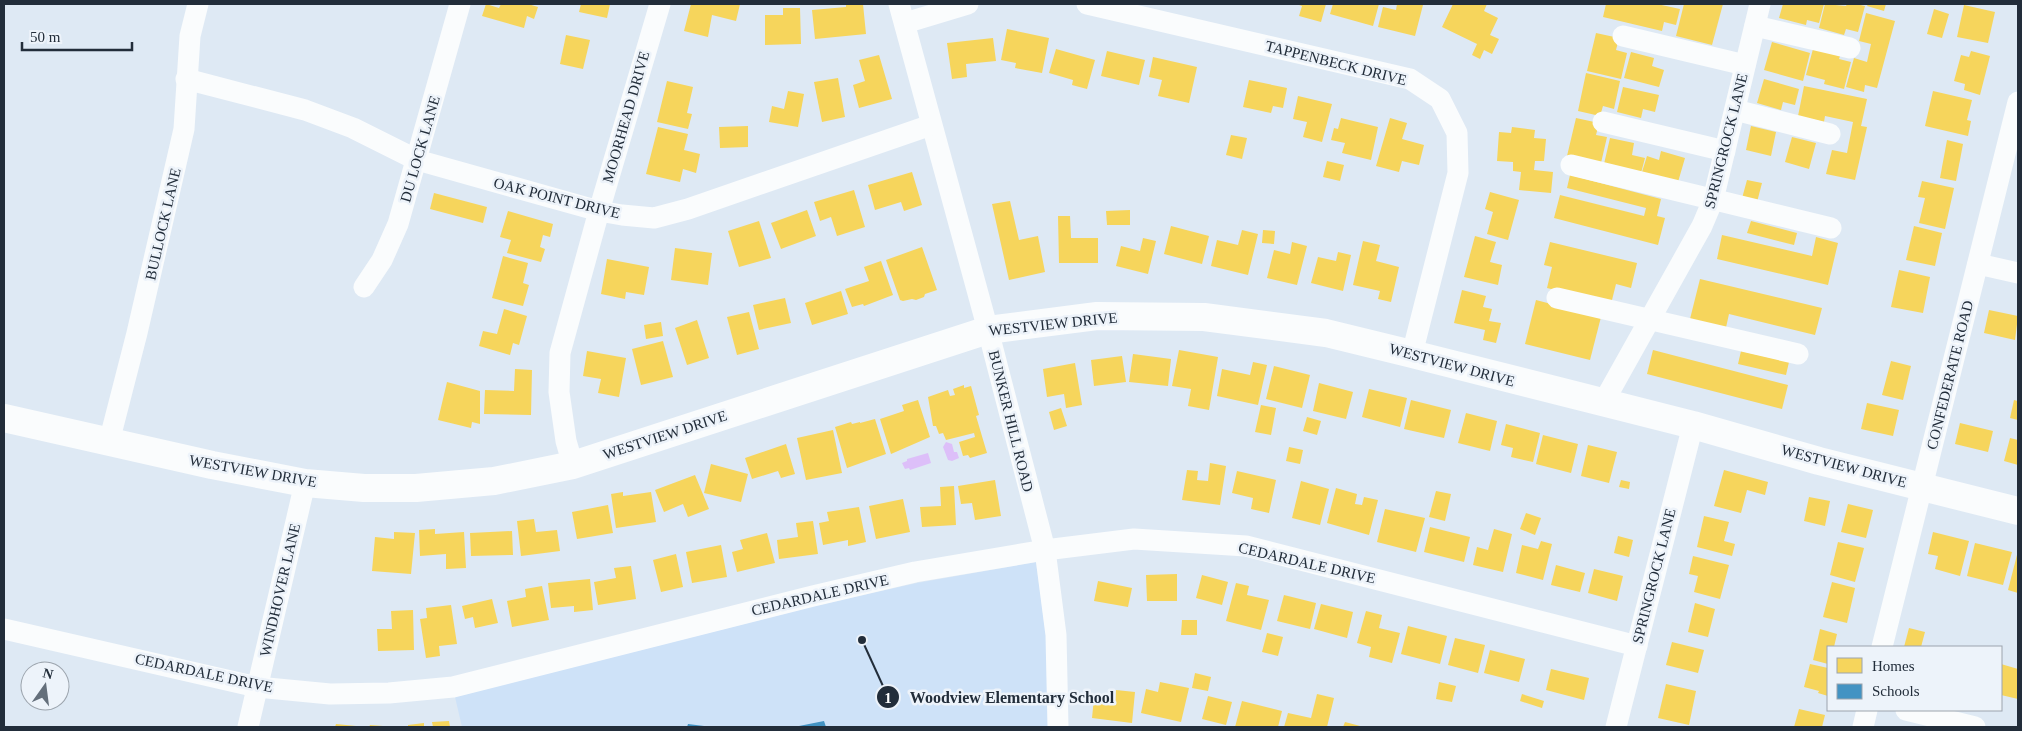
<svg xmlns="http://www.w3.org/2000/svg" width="2022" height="731" viewBox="0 0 2022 731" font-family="'Times New Roman',serif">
  <rect width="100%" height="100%" fill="#dee9f4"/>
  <polygon fill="#cee2f8" points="1036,562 1046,636 1048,727 462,727 455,697 815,606 917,583"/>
  <g fill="#ddbff9">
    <polygon points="946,442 952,444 954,452 957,452 959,458 952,461 948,460 943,447"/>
    <polygon points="928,453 931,463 910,470 909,468 905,469 902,463 907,461 907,459"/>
  </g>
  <g fill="#f6d55c">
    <polygon points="486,4 499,8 501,4 528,4 538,7 534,19 527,16 524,28 482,16"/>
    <polygon points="581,4 610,4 607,18 579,12"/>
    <polygon points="691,4 740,4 736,21 712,15 708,37 684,31"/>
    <polygon points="846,4 863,4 866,34 815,39 812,10 846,7"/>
    <polygon points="1296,4 1326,4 1321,22 1299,16 1302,6"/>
    <polygon points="1333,4 1379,4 1373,26 1330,14"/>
    <polygon points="1397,4 1423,5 1415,36 1378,27 1383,7 1396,10"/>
    <polygon points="1453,4 1487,4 1484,11 1498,18 1490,35 1499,39 1492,54 1484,50 1480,59 1472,55 1477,44 1442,27"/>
    <polygon points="1606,4 1657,4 1680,9 1676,25 1664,22 1662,31 1603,17"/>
    <polygon points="1684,4 1723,4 1712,45 1676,36"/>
    <polygon points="1783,4 1824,4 1819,23 1807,20 1806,25 1779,18"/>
    <polygon points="1825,4 1846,6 1847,4 1856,4 1865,6 1858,32 1846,29 1844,35 1819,28"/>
    <polygon points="1868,4 1886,4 1884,11 1867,6"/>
    <polygon points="1964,5 1995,12 1988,43 1957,37"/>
    <polygon points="783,8 800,8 801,44 765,45 765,15 783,15"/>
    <polygon points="1934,9 1949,14 1942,38 1927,34"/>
    <polygon points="1866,13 1895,21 1877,88 1865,85 1864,92 1846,87 1854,58 1867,62 1871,44 1859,41"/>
    <polygon points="1007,29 1049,38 1042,73 1015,68 1016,63 1001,60"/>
    <polygon points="1596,33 1619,38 1616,50 1627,53 1621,79 1587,71"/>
    <polygon points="566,35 590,40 583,69 560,64"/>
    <polygon points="993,38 996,61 966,64 967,77 952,79 947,43"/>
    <polygon points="1772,42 1810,53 1803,81 1764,70"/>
    <polygon points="1056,49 1095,60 1087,89 1072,85 1073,80 1049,73"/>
    <polygon points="1813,49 1840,56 1839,59 1851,62 1844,89 1824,84 1825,80 1806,75"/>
    <polygon points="1107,51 1145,60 1139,85 1101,76"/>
    <polygon points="1971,51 1990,56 1980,95 1964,90 1965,84 1954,81 1961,55 1969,57"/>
    <polygon points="1631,52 1654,58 1652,66 1664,70 1659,87 1624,78"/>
    <polygon points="879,55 892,99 859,108 853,85 865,81 859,60"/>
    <polygon points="1153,57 1197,67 1189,103 1158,96 1162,80 1149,77"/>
    <polygon points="1586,73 1620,81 1614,109 1603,106 1600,116 1578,111"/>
    <polygon points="838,78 845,117 822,122 814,82"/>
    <polygon points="1764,79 1799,89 1795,105 1783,102 1781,110 1757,103"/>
    <polygon points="1249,80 1287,88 1283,108 1273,106 1271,113 1243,107"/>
    <polygon points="667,81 693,87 687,113 692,114 688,129 657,122"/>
    <polygon points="1804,86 1867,99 1861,126 1867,127 1855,180 1826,174 1832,150 1847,153 1853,122 1825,116 1824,122 1798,116"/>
    <polygon points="1623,87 1659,95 1655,112 1643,109 1641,118 1617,112"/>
    <polygon points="788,91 804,94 798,127 769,122 772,106 784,109"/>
    <polygon points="1933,91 1972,100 1967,120 1971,121 1968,136 1925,126"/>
    <polygon points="1298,96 1332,104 1322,142 1303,137 1307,122 1293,119"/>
    <polygon points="1341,118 1378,127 1371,160 1342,153 1345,143 1331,140 1334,128 1338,129"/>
    <polygon points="1390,118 1407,123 1402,139 1424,145 1419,165 1402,161 1399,172 1376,166"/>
    <polygon points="1576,118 1599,123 1596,135 1607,137 1601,163 1567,156"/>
    <polygon points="748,126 748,147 720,148 719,127"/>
    <polygon points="1751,126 1776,132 1771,156 1746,150"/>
    <polygon points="658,127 688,134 684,150 700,154 696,173 683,169 680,182 646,174"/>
    <polygon points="1512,127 1535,130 1534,138 1546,139 1544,161 1535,161 1534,170 1553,172 1551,193 1519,190 1521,172 1513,171 1513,162 1497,161 1499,132 1511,133"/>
    <polygon points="1231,135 1247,138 1242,159 1226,155"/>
    <polygon points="1792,137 1816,143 1809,169 1785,162"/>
    <polygon points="1610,138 1634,143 1632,155 1645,158 1641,173 1604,164"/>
    <polygon points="1947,140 1963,144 1956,181 1940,178"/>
    <polygon points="1661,151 1685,158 1678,182 1642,172 1647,156 1659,160"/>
    <polygon points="1327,161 1344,165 1340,181 1323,177"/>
    <polygon points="912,172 922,205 904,211 901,202 875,210 868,185"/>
    <polygon points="1570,175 1661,199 1657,216 1665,218 1658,245 1554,218 1560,195 1644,216 1646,208 1567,188"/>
    <polygon points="1747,180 1762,183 1756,206 1741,202"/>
    <polygon points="1922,181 1954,188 1945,229 1919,223 1925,198 1918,197"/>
    <polygon points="854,190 865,227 837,236 831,217 820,221 814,202"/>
    <polygon points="1490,192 1519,200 1508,240 1487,234 1493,212 1485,209"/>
    <polygon points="434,193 487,207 483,223 430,209"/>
    <polygon points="1010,201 1019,240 1038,236 1045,272 1009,280 992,204"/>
    <polygon points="807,210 816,236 781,249 771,223"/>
    <polygon points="1130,210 1130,225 1107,225 1106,211"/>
    <polygon points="508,211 553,224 550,237 543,235 540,247 545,249 541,262 507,253 511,240 500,237"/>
    <polygon points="1058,216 1070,216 1071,238 1098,238 1098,263 1059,263"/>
    <polygon points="759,221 771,258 739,267 728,231"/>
    <polygon points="1751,221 1797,233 1794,245 1747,233"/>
    <polygon points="1171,226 1209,236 1202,264 1164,254"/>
    <polygon points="1914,226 1942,233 1935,266 1906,260"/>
    <polygon points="1242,230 1258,234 1248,275 1211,266 1217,240 1238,245"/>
    <polygon points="1263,230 1275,231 1274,244 1262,243"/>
    <polygon points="1722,235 1812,256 1816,237 1838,243 1828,285 1717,259"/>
    <polygon points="1475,236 1496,242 1490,262 1502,265 1498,285 1464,277"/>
    <polygon points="1143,238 1156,241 1148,274 1116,266 1121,246 1140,251"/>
    <polygon points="1363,241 1380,245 1376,261 1399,267 1391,302 1378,299 1380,291 1353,285"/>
    <polygon points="1292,242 1307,246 1297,285 1267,278 1274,250 1290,254"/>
    <polygon points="1550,242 1637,263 1631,288 1616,284 1611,304 1547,288 1552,267 1544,265"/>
    <polygon points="922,247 937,290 925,294 924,297 916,300 912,299 903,301 900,300 886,260"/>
    <polygon points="675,248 712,253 708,285 671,280"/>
    <polygon points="1338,252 1351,255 1343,291 1311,283 1318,257 1336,261"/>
    <polygon points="503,256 528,263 523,283 529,285 523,306 492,298"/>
    <polygon points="607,259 649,267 644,295 626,292 625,299 601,294"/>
    <polygon points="881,261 893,295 864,306 863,304 852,307 845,289 869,281 864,267"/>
    <polygon points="1899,270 1930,277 1923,313 1891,307"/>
    <polygon points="1700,279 1822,308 1815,335 1729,314 1725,332 1689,323"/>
    <polygon points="1462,290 1486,296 1483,307 1492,309 1489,321 1501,323 1496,343 1483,340 1485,330 1454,323"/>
    <polygon points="841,291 848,314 812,325 805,303"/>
    <polygon points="785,298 791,323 759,330 753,305"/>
    <polygon points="1536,300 1601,317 1590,360 1525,344"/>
    <polygon points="504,309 527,316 519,345 513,343 510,355 479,346 483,331 497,334"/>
    <polygon points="1989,310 2018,316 2015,340 1984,333"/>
    <polygon points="749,312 759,349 737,355 727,317"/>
    <polygon points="697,320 709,358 687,365 675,328"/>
    <polygon points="661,322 663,336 646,339 644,325"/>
    <polygon points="663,341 673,377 641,385 632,349"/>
    <polygon points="1179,350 1218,357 1209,410 1188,406 1191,389 1172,386"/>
    <polygon points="1653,350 1788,385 1782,409 1647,374"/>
    <polygon points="587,351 626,358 619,397 598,393 601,379 583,376"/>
    <polygon points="1741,351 1789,362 1786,375 1738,364"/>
    <polygon points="1133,354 1171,359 1168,386 1129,382"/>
    <polygon points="1122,356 1126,382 1094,386 1091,360"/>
    <polygon points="1891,361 1911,366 1903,400 1882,395"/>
    <polygon points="1253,362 1267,365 1258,405 1217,396 1222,369 1250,375"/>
    <polygon points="1075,363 1082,405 1066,408 1064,394 1047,397 1043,369"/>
    <polygon points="1274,366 1310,375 1302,408 1266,399"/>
    <polygon points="515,369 532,370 531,415 484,414 485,390 514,391"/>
    <polygon points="447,382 480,391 480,424 472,422 471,428 438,420"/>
    <polygon points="1319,383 1353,392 1346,419 1313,411"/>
    <polygon points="964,385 964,388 971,386 979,415 976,416 987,453 970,458 968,455 963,456 959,442 975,437 974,433 946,440 943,433 939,434 936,426 933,426 928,397 948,390 950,396 955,395 953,389"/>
    <polygon points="1369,389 1407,398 1400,427 1362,417"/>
    <polygon points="918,400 930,437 891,454 880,419 904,411 902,405"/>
    <polygon points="1411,400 1451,410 1444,438 1404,429"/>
    <polygon points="2014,400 2018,401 2018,420 2010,418"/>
    <polygon points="1867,403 1899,410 1893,436 1861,429"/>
    <polygon points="1261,405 1276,408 1271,435 1255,432"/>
    <polygon points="1061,408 1067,426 1054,430 1049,412"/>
    <polygon points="1466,413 1497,421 1490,451 1458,443"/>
    <polygon points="1307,417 1321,421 1317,435 1303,431"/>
    <polygon points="875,419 886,454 847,468 835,427 851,422 852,424 860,422 860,423"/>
    <polygon points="1960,423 1993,431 1988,452 1955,444"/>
    <polygon points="1506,424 1540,433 1533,462 1511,457 1513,448 1501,445"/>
    <polygon points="833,430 842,473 806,480 797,438"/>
    <polygon points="1543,435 1578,444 1571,473 1536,464"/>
    <polygon points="2010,438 2018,440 2018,465 2004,461"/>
    <polygon points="786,444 795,474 781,478 778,471 752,479 745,458"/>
    <polygon points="1588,445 1617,452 1609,483 1581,476"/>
    <polygon points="1289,447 1303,450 1300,464 1286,461"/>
    <polygon points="1210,463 1226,466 1220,505 1182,500 1187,470 1198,471 1197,480 1208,481"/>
    <polygon points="711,464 748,474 741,502 704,493"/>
    <polygon points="1724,470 1768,482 1765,495 1747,490 1741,513 1714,506"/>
    <polygon points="1237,471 1276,480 1269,513 1251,509 1253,498 1232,493"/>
    <polygon points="695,475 709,509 688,517 683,504 664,512 655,490"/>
    <polygon points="995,480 1001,516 975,520 972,503 961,504 958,486"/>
    <polygon points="1621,480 1630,482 1629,489 1619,487"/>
    <polygon points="1301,481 1329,489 1320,525 1292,518"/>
    <polygon points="954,486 956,525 922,527 920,507 941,506 940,487"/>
    <polygon points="1336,488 1357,494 1355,504 1362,505 1364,497 1378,500 1369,535 1327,523"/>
    <polygon points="1436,491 1451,494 1445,521 1429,517"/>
    <polygon points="623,492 623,496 651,492 656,522 616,528 611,494"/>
    <polygon points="1809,497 1830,501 1825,526 1804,521"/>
    <polygon points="903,499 910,532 876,539 869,506"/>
    <polygon points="1848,504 1873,510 1866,538 1841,532"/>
    <polygon points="608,505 613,533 577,539 572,512"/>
    <polygon points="859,507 866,542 848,546 848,540 823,545 819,523 829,521 827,512"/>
    <polygon points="1385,509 1425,518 1416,552 1377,542"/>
    <polygon points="1526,513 1541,518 1535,535 1520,529"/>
    <polygon points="1704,516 1729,522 1724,541 1735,544 1732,556 1697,547"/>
    <polygon points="534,519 536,532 557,530 560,551 521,556 517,521"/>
    <polygon points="813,521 818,554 779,559 777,540 798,537 796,523"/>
    <polygon points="1430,527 1470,537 1464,562 1424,552"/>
    <polygon points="435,529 435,534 464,532 466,568 446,569 446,554 420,556 419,530"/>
    <polygon points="1494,529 1512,534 1503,572 1473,565 1477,547 1488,550"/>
    <polygon points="512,531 513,555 471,556 470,533"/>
    <polygon points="394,532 415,533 411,574 372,571 375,537 394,539"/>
    <polygon points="1933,532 1969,541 1960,576 1935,569 1938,556 1928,554"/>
    <polygon points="767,533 775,563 737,572 732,552 743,549 740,540"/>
    <polygon points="1618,536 1633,540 1629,557 1614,553"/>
    <polygon points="1541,541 1552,544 1543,580 1516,573 1522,545 1538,549"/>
    <polygon points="1838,542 1864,548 1855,582 1830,575"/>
    <polygon points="1975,543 2012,552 2003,585 1967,576"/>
    <polygon points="721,545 727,577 692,583 686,552"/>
    <polygon points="2018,551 2018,593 2008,590"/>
    <polygon points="676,554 683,587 661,592 653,560"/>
    <polygon points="1693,556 1729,565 1720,599 1694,592 1698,576 1689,574"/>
    <polygon points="1556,565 1585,573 1580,592 1551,585"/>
    <polygon points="631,566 636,599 598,605 594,582 616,578 614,568"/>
    <polygon points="1594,569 1623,576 1617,601 1588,593"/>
    <polygon points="1177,574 1177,601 1147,601 1146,575"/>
    <polygon points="1202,575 1228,582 1222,605 1196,598"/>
    <polygon points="590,579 593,610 574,612 574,606 551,608 548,583"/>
    <polygon points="1098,581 1132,588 1128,607 1094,601"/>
    <polygon points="1832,582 1855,588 1847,623 1823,617"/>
    <polygon points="1236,583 1249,586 1247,595 1269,600 1261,630 1226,621"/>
    <polygon points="542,586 549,620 512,627 507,601 526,597 525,589"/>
    <polygon points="1284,595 1316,603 1310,629 1277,621"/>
    <polygon points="492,599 498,623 475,628 473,617 465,619 462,606"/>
    <polygon points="1695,603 1715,609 1708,637 1688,632"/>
    <polygon points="1321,604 1353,612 1347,638 1314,629"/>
    <polygon points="451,605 457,644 439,646 440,656 426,658 420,619 427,618 426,608"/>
    <polygon points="413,610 414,650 378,651 377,629 392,629 391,611"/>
    <polygon points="1366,611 1382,615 1379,628 1400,633 1392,663 1369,657 1371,647 1357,643"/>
    <polygon points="1182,620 1197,620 1197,635 1181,635"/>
    <polygon points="1408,626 1447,636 1440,664 1401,654"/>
    <polygon points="1909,628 1925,632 1921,647 1904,647"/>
    <polygon points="1820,629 1837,634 1834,647 1828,647 1828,664 1813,660"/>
    <polygon points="1267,633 1283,637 1278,656 1262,652"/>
    <polygon points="1455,638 1485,645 1478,673 1448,665"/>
    <polygon points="1672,642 1704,650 1698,673 1666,665"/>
    <polygon points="1490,650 1525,659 1519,682 1484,673"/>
    <polygon points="1810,664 1828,668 1828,696 1818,693 1819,691 1804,687"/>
    <polygon points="2001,664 2018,669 2018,699 2001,695"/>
    <polygon points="1551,669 1589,678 1584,700 1546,690"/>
    <polygon points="1195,673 1211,677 1208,691 1192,688"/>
    <polygon points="1160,682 1189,688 1181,722 1141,713 1146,689 1158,692"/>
    <polygon points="1439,682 1456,686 1452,702 1436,699"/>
    <polygon points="1666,684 1696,691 1689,725 1658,718"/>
    <polygon points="1116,690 1135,692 1132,723 1092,718 1094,698 1115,700"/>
    <polygon points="1317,694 1334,698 1327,727 1284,727 1288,713 1311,718"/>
    <polygon points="1522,694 1544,701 1542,708 1520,701"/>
    <polygon points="1208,696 1232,702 1226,725 1202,719"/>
    <polygon points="1242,701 1282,711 1278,727 1235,727"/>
    <polygon points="1799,709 1825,715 1822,727 1794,727"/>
    <polygon points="449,721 450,727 433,727 432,722"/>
    <polygon points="1345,722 1364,727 1343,727"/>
    <polygon points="424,723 424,727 408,727 408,725"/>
    <polygon points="336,724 356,726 355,727 335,727"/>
    <polygon points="370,725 383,726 383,727 369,727"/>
  </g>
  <g fill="#4393c3">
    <polygon points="824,721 826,727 799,727 799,726"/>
    <polygon points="688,724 704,726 704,727 687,727"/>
  </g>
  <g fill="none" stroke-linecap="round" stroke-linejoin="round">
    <g stroke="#fafcfd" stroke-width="21">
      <polyline points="899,4 988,330 1045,550 1056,635 1058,727"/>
      <polyline points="1087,4 1410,79 1440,99 1457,133 1458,173 1412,354"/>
      <polyline points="905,23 968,4"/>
      <polyline points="1755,26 1850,48"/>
      <polyline points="1623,36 1745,65"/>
      <polyline points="186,79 305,110 353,128 417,160 599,211 622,215 654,218 688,209 931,125"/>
      <polyline points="1735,110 1830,134"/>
      <polyline points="1603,122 1725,151"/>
      <polyline points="1571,165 1831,228"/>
      <polyline points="1978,264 2018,273"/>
      <polyline points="364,287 382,260 398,224 460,4"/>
      <polyline points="1557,298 1798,354"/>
      <polyline points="1603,403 1702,226 1713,200 1760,4"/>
      <polyline points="109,442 137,333 184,129 190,36 198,4"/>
      <polyline points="573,465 566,441 559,392 560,353 599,211 660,4"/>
      <polyline points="4,629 257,687 330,694 389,693 453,687 813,596 915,572 1045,550 1134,539 1246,546 1637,646"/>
      <polyline points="1882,647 2018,102"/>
      <polyline points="1906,710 1975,727"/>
      <polyline points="248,727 305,483"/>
      <polyline points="1616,727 1693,425"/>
      <polyline points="1863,727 1867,710"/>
    </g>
    <polyline stroke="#fafcfd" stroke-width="28" points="4,418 212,465 305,483 364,488 416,488 494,481 573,465 988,330 1097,316 1204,317 1326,333 1412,354 1693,425 1819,461 2018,511"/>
  </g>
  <g text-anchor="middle" stroke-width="5" stroke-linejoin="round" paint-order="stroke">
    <g font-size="15" fill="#222d3a" stroke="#edf3fa">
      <text transform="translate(1336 63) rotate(14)" y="5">TAPPENBECK DRIVE</text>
      <text transform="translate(626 117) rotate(-74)" y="5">MOORHEAD DRIVE</text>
      <text transform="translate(1726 141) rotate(-76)" y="5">SPRINGROCK LANE</text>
      <text transform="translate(420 149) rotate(-74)" y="5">DU LOCK LANE</text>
      <text transform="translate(557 198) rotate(14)" y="5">OAK POINT DRIVE</text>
      <text transform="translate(163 224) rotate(-77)" y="5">BULLOCK LANE</text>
      <text transform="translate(1053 324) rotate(-6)" y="5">WESTVIEW DRIVE</text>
      <text transform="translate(1452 365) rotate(15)" y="5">WESTVIEW DRIVE</text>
      <text transform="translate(1950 375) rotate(-76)" y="5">CONFEDERATE ROAD</text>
      <text transform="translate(1011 421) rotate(76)" y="5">BUNKER HILL ROAD</text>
      <text transform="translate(665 435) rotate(-18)" y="5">WESTVIEW DRIVE</text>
      <text transform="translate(1844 466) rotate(15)" y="5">WESTVIEW DRIVE</text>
      <text transform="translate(253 471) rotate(10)" y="5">WESTVIEW DRIVE</text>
      <text transform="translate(1307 563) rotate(13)" y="5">CEDARDALE DRIVE</text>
      <text transform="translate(1654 576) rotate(-76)" y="5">SPRINGROCK LANE</text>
      <text transform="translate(280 590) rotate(-77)" y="5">WINDHOVER LANE</text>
      <text transform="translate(820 595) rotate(-13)" y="5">CEDARDALE DRIVE</text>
      <text transform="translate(204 673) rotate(12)" y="5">CEDARDALE DRIVE</text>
    </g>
  </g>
  <path fill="none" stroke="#222d3a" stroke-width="2" d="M862 640L888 697"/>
  <g fill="#222d3a" stroke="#edf3fa" stroke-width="2">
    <circle cx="862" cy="640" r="5"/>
    <circle cx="888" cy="697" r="12"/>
  </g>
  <g font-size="15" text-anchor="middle" font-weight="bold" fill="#fff">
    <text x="888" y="703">1</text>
  </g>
  <g font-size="16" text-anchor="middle" font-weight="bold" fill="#222d3a" stroke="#edf3fa" stroke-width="5" stroke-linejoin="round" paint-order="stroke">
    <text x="1012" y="703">Woodview Elementary School</text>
  </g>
  <rect width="2022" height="731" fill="none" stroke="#222d3a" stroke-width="10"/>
  <rect x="1827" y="646" width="175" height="65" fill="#edf3fa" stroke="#9ca4ad"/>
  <rect x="1837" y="658" width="25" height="15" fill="#f6d55c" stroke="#9ca4ad"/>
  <text x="1872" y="671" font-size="15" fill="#222d3a">Homes</text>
  <rect x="1837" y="684" width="25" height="15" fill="#4393c3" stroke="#9ca4ad"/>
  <text x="1872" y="696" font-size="15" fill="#222d3a">Schools</text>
  <g transform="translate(45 686) rotate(14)"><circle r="24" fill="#edf3fa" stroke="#9ca4ad"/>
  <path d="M0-4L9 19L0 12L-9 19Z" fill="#646f7b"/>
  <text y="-8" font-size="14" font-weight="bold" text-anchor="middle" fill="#222d3a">N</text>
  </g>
  <path d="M22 42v8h110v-8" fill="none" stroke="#222d3a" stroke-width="2.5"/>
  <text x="30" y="42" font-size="15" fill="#222d3a" stroke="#edf3fa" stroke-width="4" paint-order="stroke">50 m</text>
</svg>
